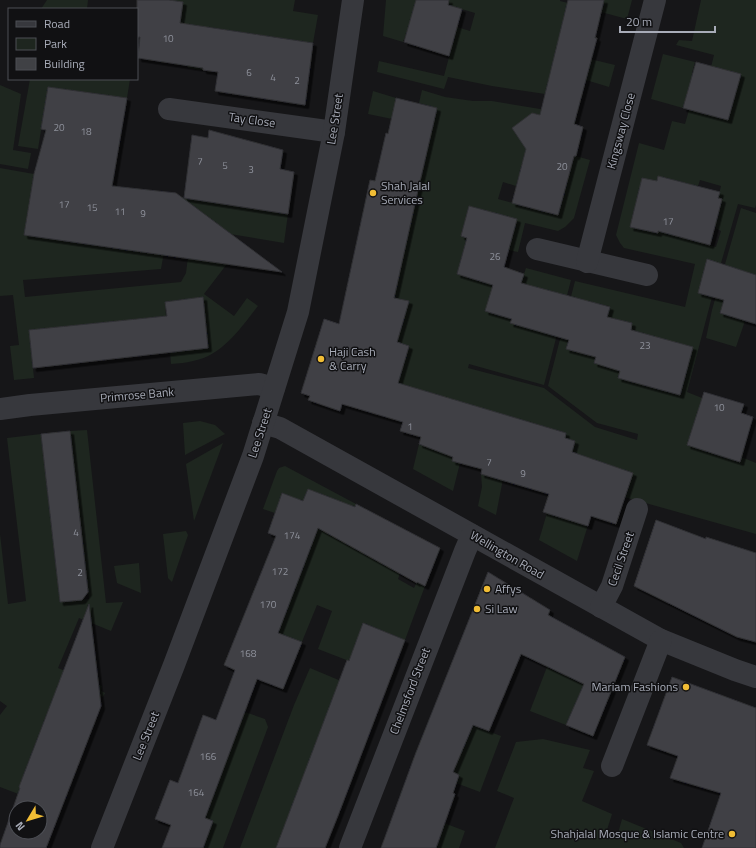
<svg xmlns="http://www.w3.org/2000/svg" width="756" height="848" viewBox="0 0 756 848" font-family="'Titillium Web',sans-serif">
  <defs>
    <filter id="shadow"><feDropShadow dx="3.5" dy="3.5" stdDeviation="0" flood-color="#0009"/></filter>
  </defs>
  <rect width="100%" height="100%" fill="#161618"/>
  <g fill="#1e261f" fill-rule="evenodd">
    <polygon points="47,0 88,0 87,9 41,9"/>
    <polygon points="169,0 295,0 293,11 318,15 313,43 209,27 203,70 188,68 188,66 175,64 183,3"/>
    <polygon points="386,0 416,0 414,33 407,31 403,42 383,36"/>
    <polygon points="449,0 560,0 560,1 580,6 579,99 492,86 448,77 444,89 377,72 379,61 444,76 457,27 470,31 475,13 448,5"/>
    <polygon points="598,0 632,0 627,19 601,12 604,2"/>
    <path d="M701,0H756V205L755,208L738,204L715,284L701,281L698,293L712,297L687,392L702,398L688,445L739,462L741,457L756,463V534L617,495L618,490L627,493L633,473L572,452L575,441L565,438L566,433L527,421L523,436L403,423L388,417L409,346L397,342L409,301L373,293L396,288L417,191L437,108L419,103L422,90L445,97L473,101H492L577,115L575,125L534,113L531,125L514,131L517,136L529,138L516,186L503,182L498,199L558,215L566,186L568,154L590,160L574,218L565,227L558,231L525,223L518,252L508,250L469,206L461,236L467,238L457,274L493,285L511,319L510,323L546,333L521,283L526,268L571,280L544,385L469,364L468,368L544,388L595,427L637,440L638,434L597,423L548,386L575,281L685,307L695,264L624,248L620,243L616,235L639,143L664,150L672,121L685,124L689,110L728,120L741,75L711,67L714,55L676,45L679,40L692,41ZM658,176L698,186L700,180L721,186L718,198L722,199L715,228L721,231L716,247L684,238L660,226L657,233L631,227L657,181ZM579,300L609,306L607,317L632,323L629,338L692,347L680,395L618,378L620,371L594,363L596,357L566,349Z"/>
    <polygon points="663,54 695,62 692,73 697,75 691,98 686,97 683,108 651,99"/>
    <polygon points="586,58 615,65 609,87 586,80"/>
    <polygon points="30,79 130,79 127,98 48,87 38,149 18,146"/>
    <polygon points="0,85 21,94 13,150 31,153 28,169 0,164"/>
    <polygon points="373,91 396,98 395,106 397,120 368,114"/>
    <path d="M0,168L34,174L25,235L155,254L173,196L288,214L284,243L169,224L161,269L23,280L25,297L181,282L186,273L190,241L254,251L244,263L233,256L204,294L234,316L247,298L258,306C241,328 222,356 193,361C186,363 179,363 171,364L170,352L208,348L206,321L203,322L185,304L184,299L165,302L166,316L29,330L34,378L14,380L10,346L19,345L13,295L0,296Z"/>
    <polygon points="741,208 756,213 756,275 733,268 720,313 745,321 736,347 706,338 712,310"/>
    <polygon points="200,421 215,425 225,434 185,455 183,423"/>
    <polygon points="87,430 106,603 123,602 111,631 79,618 58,668 102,686 101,691 105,693 103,697 60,680 40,731 84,749 82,753 38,736 19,787 52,800 50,806 0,787 0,715 7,706 0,701 0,534 8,604 26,601 7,438 41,434 60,602 89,599 70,431"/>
    <polygon points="223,443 194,521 186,464"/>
    <polygon points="419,444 453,457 452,461 460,463 453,491 413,469"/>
    <polygon points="285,466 356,504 341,541 400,573 398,579 414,588 417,582 425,586 405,640 364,623 349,661 318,649 332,611 317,605 299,649 275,639 330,497 308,489 303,501 282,493 275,513 263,509 277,471 279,468"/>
    <polygon points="492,470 504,474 496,515 478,506 482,487 481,474 490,477"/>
    <polygon points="547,513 588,525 577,561 539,540"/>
    <polygon points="186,531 188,535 172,582 168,578 163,534"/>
    <polygon points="139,563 141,593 117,583 114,566"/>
    <polygon points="547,667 584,684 566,725 530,711"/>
    <polygon points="310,668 341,681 276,848 240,848 294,705"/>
    <polygon points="245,712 265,719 268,727 223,848 203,848 213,821 205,818"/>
    <polygon points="472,725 501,736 480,792 456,783 459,775 453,772"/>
    <polygon points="543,739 590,750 583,768 594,771 582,801 612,814 606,833 617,837 622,819 681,843 684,848 495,848 514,798 497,791 516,742"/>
    <polygon points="444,823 465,831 459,848 425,848 428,840 438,843 441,835 431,832"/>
  </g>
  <g fill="#404145" stroke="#303034" fill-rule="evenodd" filter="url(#shadow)">
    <polygon points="137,0 169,0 183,2 180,23 313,43 305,105 215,91 218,72 203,70 203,68 138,58 140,37 137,37"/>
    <polygon points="416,0 449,0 448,5 462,9 449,56 404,42"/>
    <polygon points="568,0 604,0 595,38 597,38 574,124 583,127 576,156 574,156 558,215 512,203 526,149 512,128 532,113 540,115"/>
    <polygon points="696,62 741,74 728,120 683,108"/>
    <polygon points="48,87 127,98 112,186 176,193 282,272 24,235 34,174 46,130 41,129"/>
    <polygon points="396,98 437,108 418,190 394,298 409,301 397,342 409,346 398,383 566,433 565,438 575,441 572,452 633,473 616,524 591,516 588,526 543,512 549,494 481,474 482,469 452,461 453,457 419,444 421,437 400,431 403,422 342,404 340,411 308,400 310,396 301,393 324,319 339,324 370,180 375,181 386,133 388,134"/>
    <polygon points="209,130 283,150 280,169 294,172 288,214 184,198 192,135 208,138"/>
    <polygon points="658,176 720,192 718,198 722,199 710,245 658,231 658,233 630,227 642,178 657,181"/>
    <polygon points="469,206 517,219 504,267 524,274 521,283 610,307 607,317 632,323 631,330 693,347 680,395 618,378 620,371 594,363 596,357 566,349 569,340 510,323 512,319 485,311 493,285 457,274 467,238 461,236"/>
    <polygon points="707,259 756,275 756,324 720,313 724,300 698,293"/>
    <polygon points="203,297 208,348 33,368 29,330 167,316 165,302"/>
    <polygon points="704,392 744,404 741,413 753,417 740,462 687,445"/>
    <polygon points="70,431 88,592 82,600 60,602 41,434"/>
    <polygon points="308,489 355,507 356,504 440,548 425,586 417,582 417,583 318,528 278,633 302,642 283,689 257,679 205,818 213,821 203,848 162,848 171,825 155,819 170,780 178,783 203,715 216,720 235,670 224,665 276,536 268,533 282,493 303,501"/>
    <polygon points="656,520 706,539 706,537 756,553 756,642 737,637 634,586"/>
    <polygon points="488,572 550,610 548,615 625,657 593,736 566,725 584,684 521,654 489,731 473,725 453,772 459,775 453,793 455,794 436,848 381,848 415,755"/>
    <path d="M89,604L101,706L46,848H0V845L20,788L19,787ZM16,808H40V832H16Z"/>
    <polygon points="363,623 405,640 339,813 325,848 276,848 347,660 349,661"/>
    <polygon points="672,677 756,708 756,848 702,848 721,793 670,778 678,756 647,745"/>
  </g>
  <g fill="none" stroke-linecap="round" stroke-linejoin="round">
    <g stroke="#37383d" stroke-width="22">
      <polyline points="169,109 334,132"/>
      <polyline points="537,249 647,275"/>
      <polyline points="587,262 655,0"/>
      <polyline points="0,409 30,405 259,384 274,388"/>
      <polyline points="263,423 280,428 661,640 735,670 756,677"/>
      <polyline points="601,607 612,586 637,509"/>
      <polyline points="612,766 661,640"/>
      <polyline points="102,848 174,665 253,456 298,312 334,132 353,0"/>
      <polyline points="350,848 465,551 472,535"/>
    </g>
  </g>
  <g fill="#f1bd35" stroke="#111113" stroke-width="1.5">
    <circle cx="373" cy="193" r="4"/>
    <circle cx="321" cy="359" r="4"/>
    <circle cx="487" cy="589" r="4"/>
    <circle cx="477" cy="609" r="4"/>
    <circle cx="686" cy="687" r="4"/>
    <circle cx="732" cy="834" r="4"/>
  </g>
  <g text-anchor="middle" stroke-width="3" stroke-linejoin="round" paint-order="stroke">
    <g font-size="10" fill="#8e919b">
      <text x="168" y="42">10</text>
      <text x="249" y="76">6</text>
      <text x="273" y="81">4</text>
      <text x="297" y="84">2</text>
      <text x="59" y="131">20</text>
      <text x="86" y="135">18</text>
      <text x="200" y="165">7</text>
      <text x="225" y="169">5</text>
      <text x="562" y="170">20</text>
      <text x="251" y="173">3</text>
      <text x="64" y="208">17</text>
      <text x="92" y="211">15</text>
      <text x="120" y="215">11</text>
      <text x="143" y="217">9</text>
      <text x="668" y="225">17</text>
      <text x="495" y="260">26</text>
      <text x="645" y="349">23</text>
      <text x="719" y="411">10</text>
      <text x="410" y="430">1</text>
      <text x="489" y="466">7</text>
      <text x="523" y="477">9</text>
      <text x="76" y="536">4</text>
      <text x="292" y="539">174</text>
      <text x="280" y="575">172</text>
      <text x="80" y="576">2</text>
      <text x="268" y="608">170</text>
      <text x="248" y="657">168</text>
      <text x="208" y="760">166</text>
      <text x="196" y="796">164</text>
    </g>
    <g font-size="12" fill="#a8acb8" stroke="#111113">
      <text transform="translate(335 119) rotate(-81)" y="4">Lee Street</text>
      <text transform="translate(252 120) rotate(8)" y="4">Tay Close</text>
      <text transform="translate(621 131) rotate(-75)" y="4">Kingsway Close</text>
      <text transform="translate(137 395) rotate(-5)" y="4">Primrose Bank</text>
      <text transform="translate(260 433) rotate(-72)" y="4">Lee Street</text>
      <text transform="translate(507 555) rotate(30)" y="4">Wellington Road</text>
      <text transform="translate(621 559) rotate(-71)" y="4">Cecil Street</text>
      <text transform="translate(410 691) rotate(-69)" y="4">Chelmsford Street</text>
      <text transform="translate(146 736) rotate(-68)" y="4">Lee Street</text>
    </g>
    <g font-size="12" fill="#a8acb8" stroke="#111113" text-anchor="start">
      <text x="381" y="190">Shah Jalal<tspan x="381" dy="14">Services</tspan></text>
      <text x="329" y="356">Haji Cash<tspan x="329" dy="14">&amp; Carry</tspan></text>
      <text x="495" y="593">Affys</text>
      <text x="485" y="613">Si Law</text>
      <text x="678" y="691" text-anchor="end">Mariam Fashions</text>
      <text x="724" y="838" text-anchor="end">Shahjalal Mosque &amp; Islamic Centre</text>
    </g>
  </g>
  <rect x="8" y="8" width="130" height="72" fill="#111113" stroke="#4d4f55"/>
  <rect x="16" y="21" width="20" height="6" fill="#37383d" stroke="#4d4f55"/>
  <text x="44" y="28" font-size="12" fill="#a8acb8">Road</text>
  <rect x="16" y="38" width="20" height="12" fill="#1e261f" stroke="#4d4f55"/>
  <text x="44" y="48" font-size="12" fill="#a8acb8">Park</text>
  <rect x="16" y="58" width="20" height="12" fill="#404145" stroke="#4d4f55"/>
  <text x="44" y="68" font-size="12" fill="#a8acb8">Building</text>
  <g transform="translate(28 820) rotate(232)"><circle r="19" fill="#111113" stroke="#4d4f55"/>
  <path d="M0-3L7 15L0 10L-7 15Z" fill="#f1bd35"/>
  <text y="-6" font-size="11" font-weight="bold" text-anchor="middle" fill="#a8acb8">N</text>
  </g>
  <path d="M620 26v6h95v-6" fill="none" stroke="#a8acb8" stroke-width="2"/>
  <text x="626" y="26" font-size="12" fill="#a8acb8" stroke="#111113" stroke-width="3" paint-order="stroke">20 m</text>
</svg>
